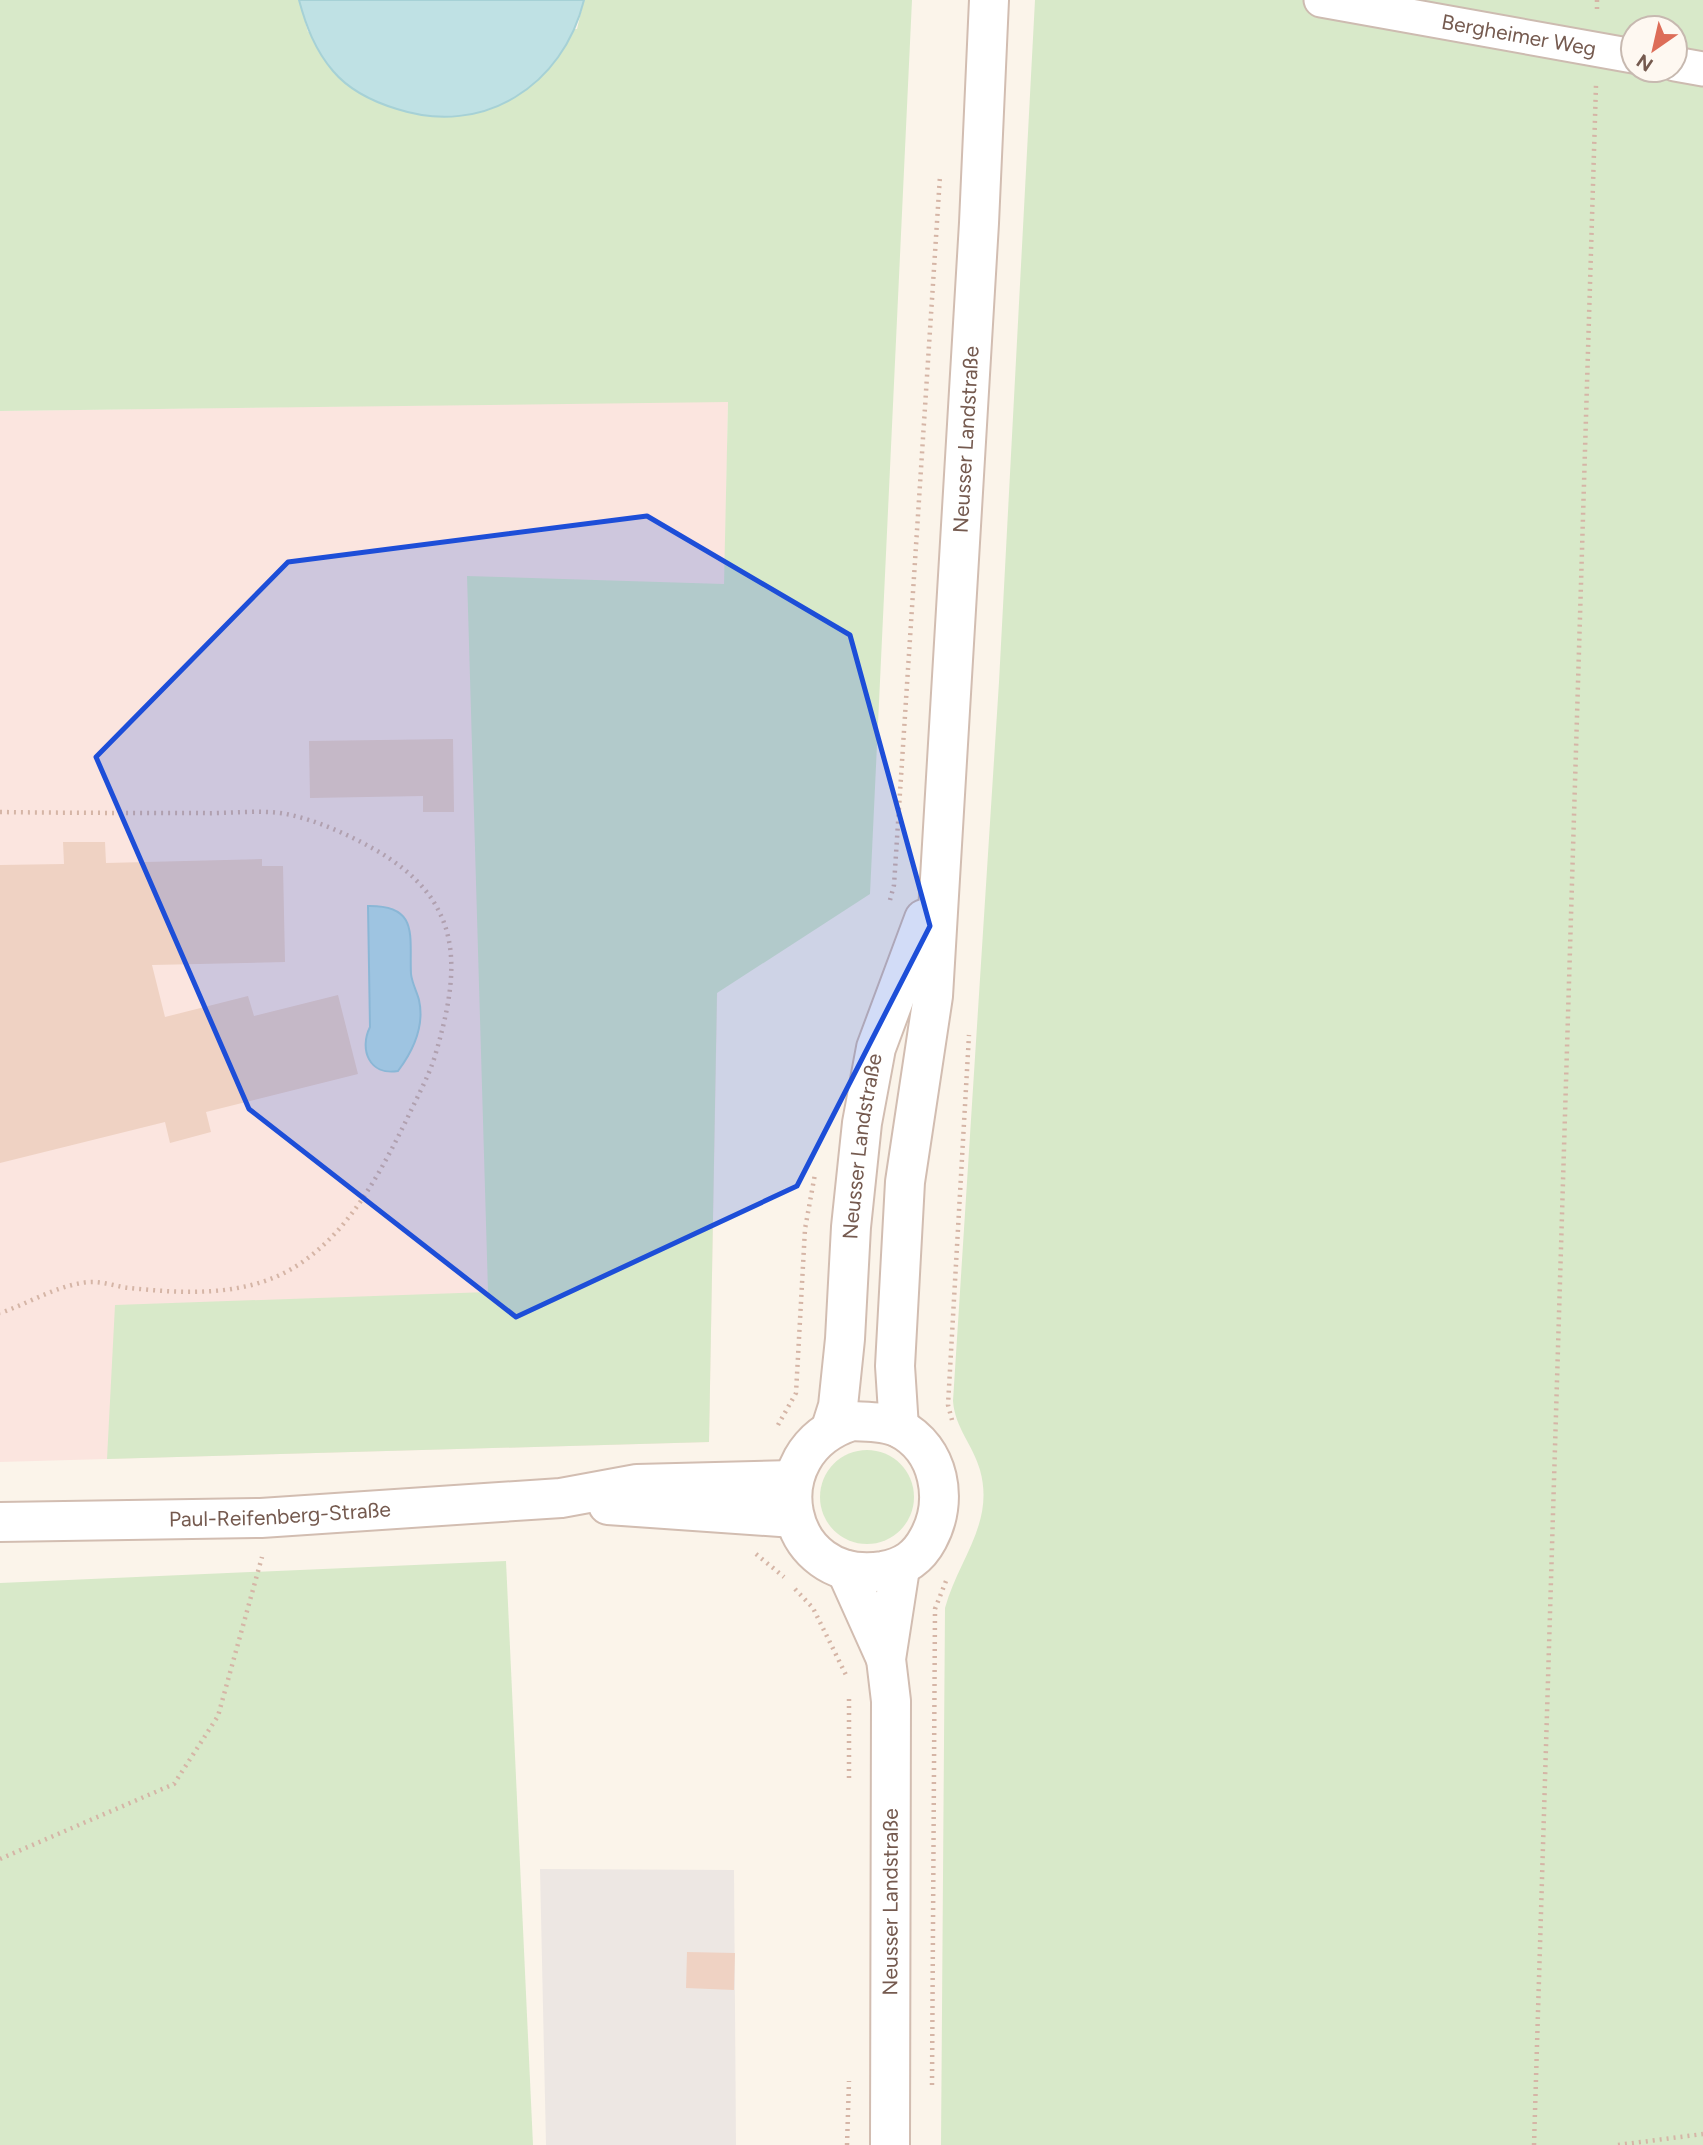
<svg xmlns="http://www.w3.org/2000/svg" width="1703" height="2145" viewBox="0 0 1703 2145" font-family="Figtree,sans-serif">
  <rect width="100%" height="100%" fill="#fbf4ea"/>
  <polygon fill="#fbe5df" points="728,401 709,1442 0,1462 0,411"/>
  <polygon fill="#ede7e3" points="540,1869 734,1870 736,2145 546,2145"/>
  <g fill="#d8e9c9" fill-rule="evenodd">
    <polygon points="0,0 299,0 308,32 577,29 584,0 912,0 870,894 717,993 709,1442 107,1459 115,1305 488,1292 467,576 724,584 728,402 0,411"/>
    <path d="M1035,0H1703V2145H941L945,1608C958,1560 995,1523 980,1470C973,1445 955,1428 953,1401L999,682ZM1633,28H1675V70H1633Z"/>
    <circle cx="867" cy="1497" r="47"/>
    <polygon points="506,1561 533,2145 0,2145 0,1583"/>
  </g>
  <g fill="#bfe1e4" stroke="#a6d1d6" stroke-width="2">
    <path d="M299,0H584C563,86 483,137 397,109C374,102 349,90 333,71C315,50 306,26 299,0Z"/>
    <path d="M368,906C420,905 409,937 411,974C412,983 417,992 419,1000C425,1027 413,1051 398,1071C369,1076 359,1049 370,1027Z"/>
  </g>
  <g fill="#efd2c3">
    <polygon points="453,739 454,812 423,812 423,796 310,798 309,741"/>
    <polygon points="63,842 105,842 106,863 262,859 262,866 283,866 285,962 152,965 165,1017 248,996 254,1016 338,995 358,1074 206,1112 211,1132 170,1143 165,1122 0,1163 0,865 64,864"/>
    <polygon points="687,1952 735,1953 734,1990 686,1988"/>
  </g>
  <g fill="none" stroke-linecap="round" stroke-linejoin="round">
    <defs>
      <g id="street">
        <path id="s1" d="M1321,0L1633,56"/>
        <polyline points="1675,64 1703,69"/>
      </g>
      <g id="secondary">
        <path d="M852,1421C867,1422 885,1421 899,1428C940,1449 949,1501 928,1539C918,1558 904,1567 883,1571C783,1587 756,1451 852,1421Z"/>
        <path id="s2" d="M831,1428L838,1406L845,1339L851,1227L862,1123L876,1048L924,919"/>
        <path id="s3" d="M899,1428L895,1366L905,1182L933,996L979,223L989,0"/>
        <polyline points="608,1505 794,1518"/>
        <path id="s4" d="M0,1522L261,1518L561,1498L637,1484L793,1480"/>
        <polyline points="846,1570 886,1659"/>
        <path id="s5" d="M890,2145L891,1701L886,1659L900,1568"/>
      </g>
    </defs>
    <use href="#street" stroke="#cdbbb0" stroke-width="37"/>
    <use href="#secondary" stroke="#d2bdb1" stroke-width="42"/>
    <g stroke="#d5b5a6" stroke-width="4.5" stroke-dasharray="2 5" stroke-linecap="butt">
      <polyline points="1597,0 1597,14"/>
      <path d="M0,812C67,813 135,813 202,813C229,814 260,809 286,814C316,820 347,834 374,849C465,901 462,967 434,1059C427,1080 416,1099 407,1119C380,1173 350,1231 298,1265C249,1297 186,1294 130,1288C117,1287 103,1281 89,1282C57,1285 30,1303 0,1313"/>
      <polyline points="890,900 894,885 940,176"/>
      <polyline points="952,1420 948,1405 969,1035"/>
      <polyline points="778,1425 796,1393 805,1229 815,1174"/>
      <polyline points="756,1554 784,1577"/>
      <polyline points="795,1589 813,1608 847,1677"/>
      <polyline points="849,1699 849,1781"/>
      <polyline points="0,1859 174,1784 218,1716 262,1557"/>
      <polyline points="932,2085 935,1609 946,1581"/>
      <polyline points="847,2145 849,2081"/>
      <polyline points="1534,2145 1596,85"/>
      <polyline points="1618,2145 1703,2134"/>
    </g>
    <use href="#street" stroke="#fff" stroke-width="33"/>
    <use href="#secondary" stroke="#fff" stroke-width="38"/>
  </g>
  <path fill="#1d4ed8" fill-opacity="0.2" stroke="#1d4ed8" stroke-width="5" stroke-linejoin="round" d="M647,516L850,635L930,926L797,1186L516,1317L249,1109L96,757L288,562Z"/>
  <g text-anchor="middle" stroke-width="5" stroke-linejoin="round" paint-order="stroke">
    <g font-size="21" fill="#755a4f" stroke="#fef8f1">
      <text dy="7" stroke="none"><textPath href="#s1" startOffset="201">Bergheimer Weg</textPath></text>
      <text dy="7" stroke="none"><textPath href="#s3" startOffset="992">Neusser Landstraße</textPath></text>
      <text dy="7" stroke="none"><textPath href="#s2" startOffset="284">Neusser Landstraße</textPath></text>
      <text dy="7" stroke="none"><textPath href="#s4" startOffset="280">Paul-Reifenberg-Straße</textPath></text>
      <text dy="7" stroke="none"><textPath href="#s5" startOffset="243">Neusser Landstraße</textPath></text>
    </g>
  </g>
  <g transform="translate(1654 49) rotate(214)"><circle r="33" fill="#fef8f1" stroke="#c7b9b0" stroke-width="2"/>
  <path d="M0-5L12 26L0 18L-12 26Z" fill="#dd6d58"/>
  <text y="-10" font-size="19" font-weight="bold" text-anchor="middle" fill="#755a4f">N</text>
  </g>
</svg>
